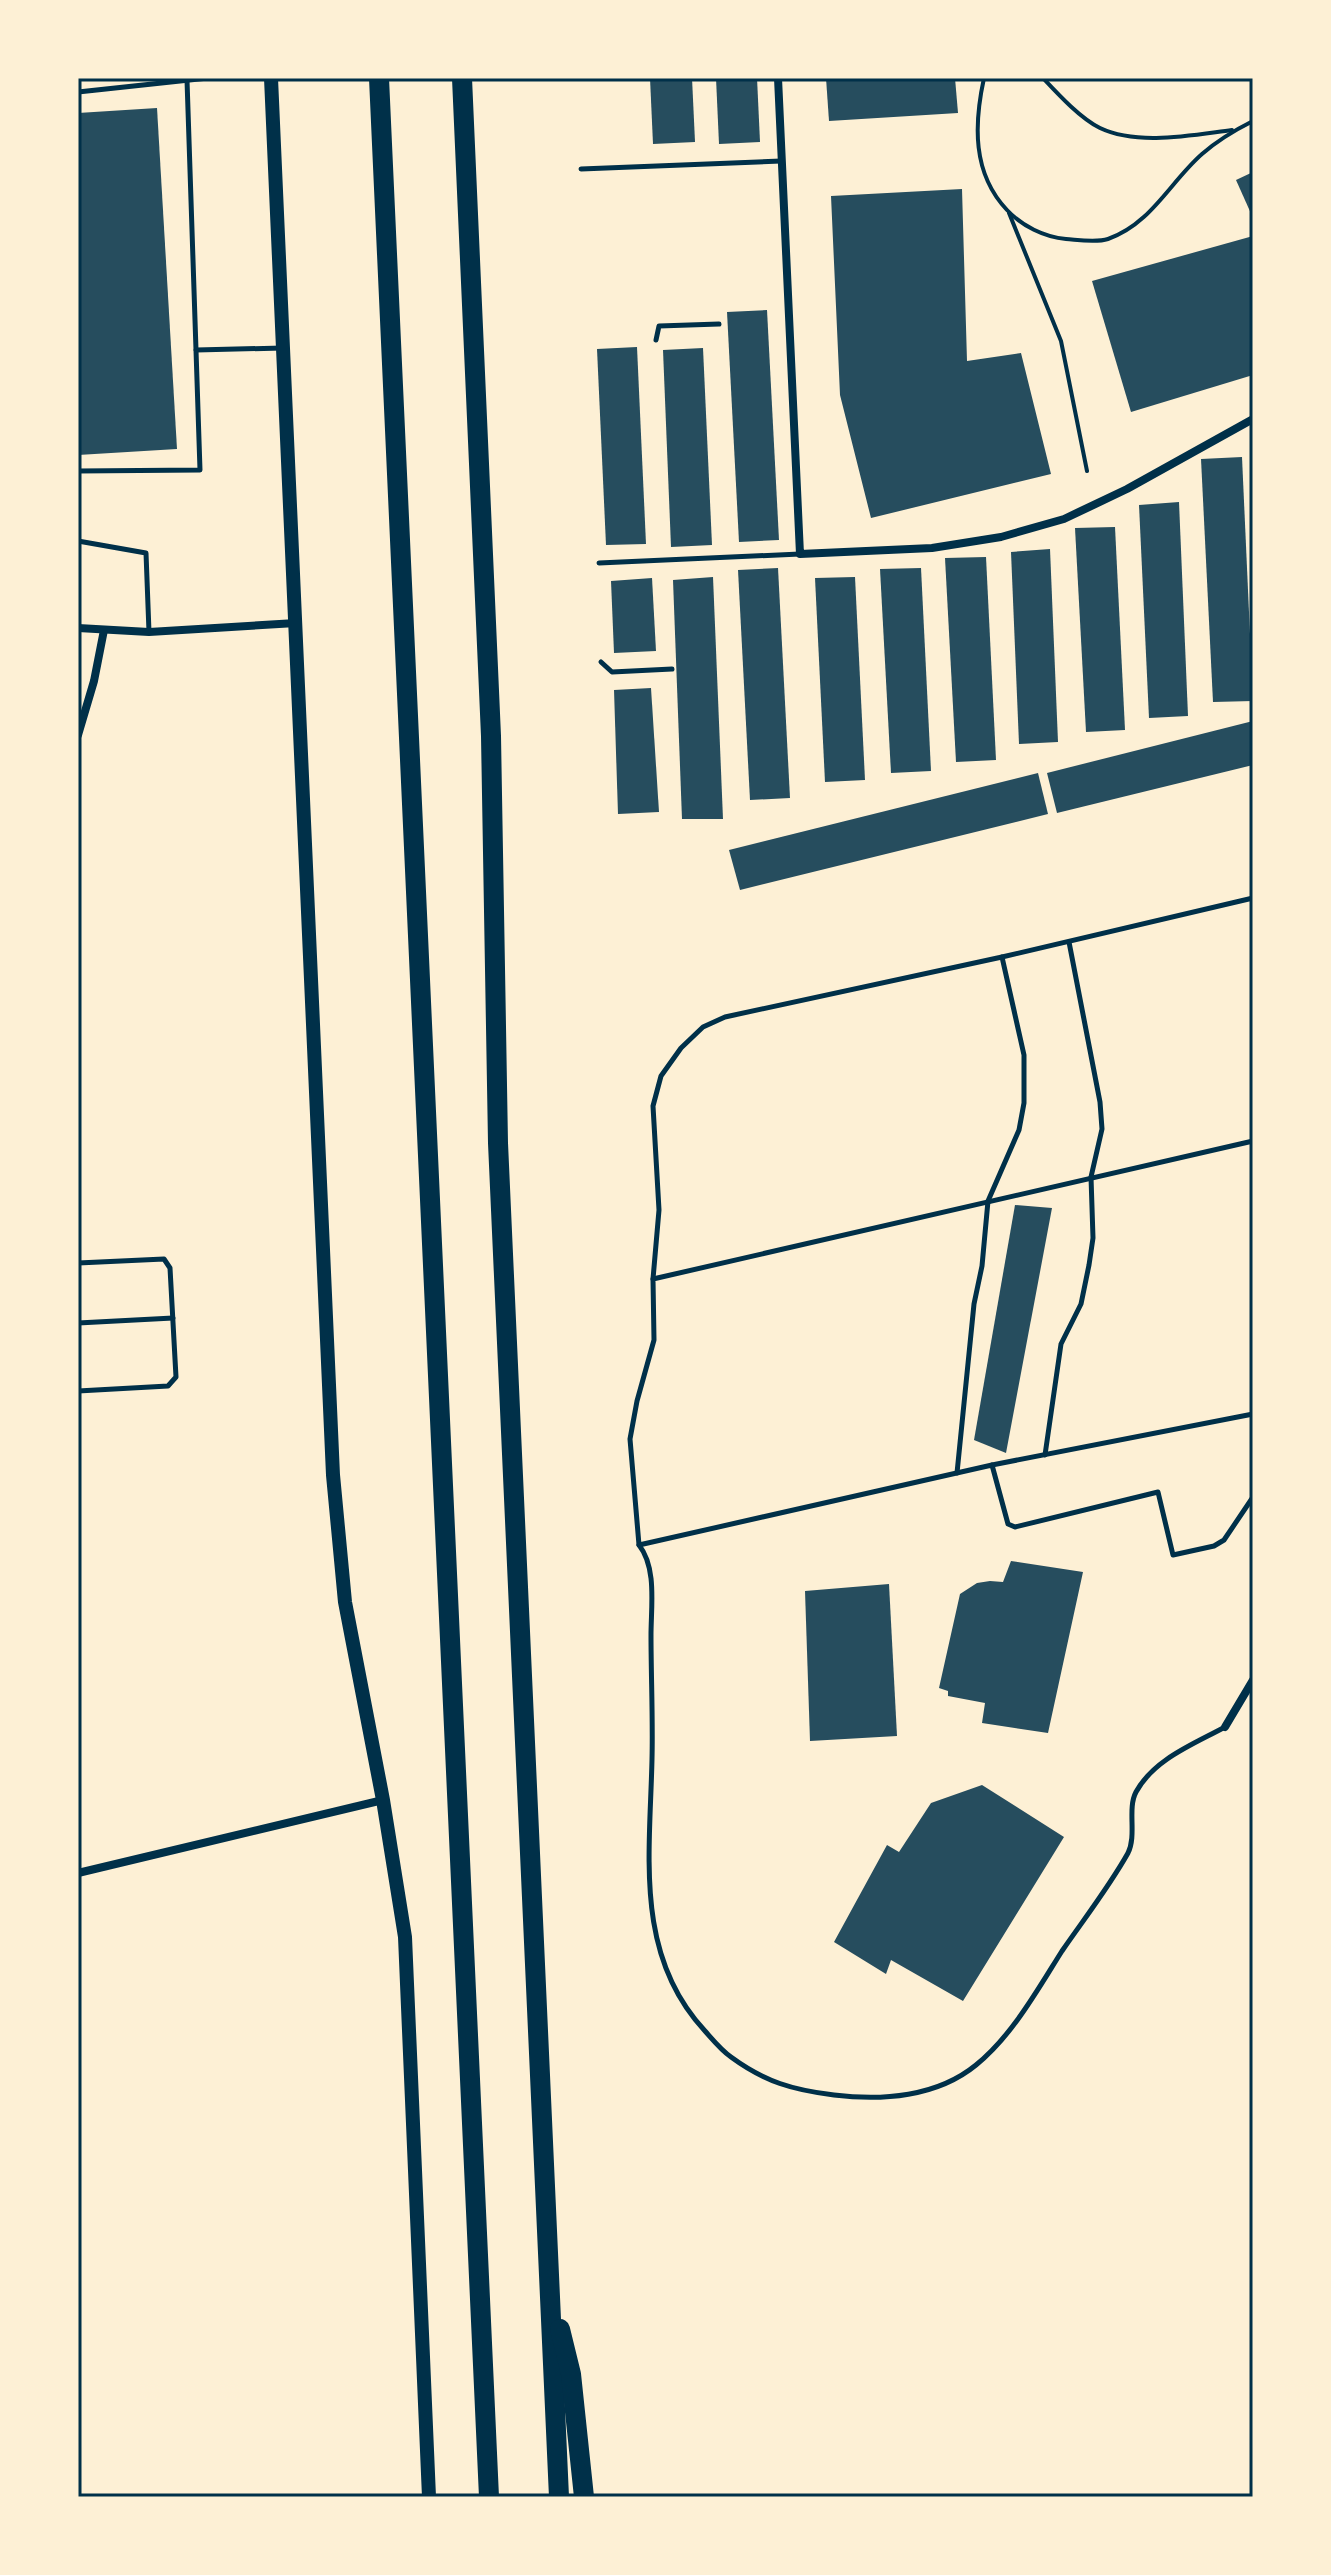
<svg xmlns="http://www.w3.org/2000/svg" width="1331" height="2575" viewBox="0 0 1331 2575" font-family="Inter,sans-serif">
  <rect width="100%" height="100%" fill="#fdf0d5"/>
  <g fill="#264d5e">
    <polygon points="650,78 692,78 695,142 653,144"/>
    <polygon points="716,78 757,78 760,142 719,144"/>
    <polygon points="826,78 955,78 958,113 829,121"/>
    <polygon points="157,108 177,449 78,455 78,113"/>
    <polygon points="1253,172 1253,218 1236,180"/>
    <polygon points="962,189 967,361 1021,353 1051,474 871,518 840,395 831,196"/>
    <polygon points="1253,236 1253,375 1131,412 1092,281"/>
    <polygon points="767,310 779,540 739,542 727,312"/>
    <polygon points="637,347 646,544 606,545 597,349"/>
    <polygon points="703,348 712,545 671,547 663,350"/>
    <polygon points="1242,457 1253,701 1213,702 1201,459"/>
    <polygon points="1179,502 1188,716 1149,718 1139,505"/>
    <polygon points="1115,527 1125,730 1086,732 1075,528"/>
    <polygon points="1050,549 1058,742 1019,744 1011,552"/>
    <polygon points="986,557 996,760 956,762 945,558"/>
    <polygon points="778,568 790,798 750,800 738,570"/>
    <polygon points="921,568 931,771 891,773 880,569"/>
    <polygon points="713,577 723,819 682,819 673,580"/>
    <polygon points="855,577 865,780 825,782 815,578"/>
    <polygon points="652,578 656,651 614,653 611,581"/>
    <polygon points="651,688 659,812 618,814 614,690"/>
    <polygon points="1253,721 1253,765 1057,813 1047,773"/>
    <polygon points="1038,773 1048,814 740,890 729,850"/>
    <polygon points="1015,1205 1052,1208 1006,1453 974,1440"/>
    <polygon points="1011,1561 1083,1572 1048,1733 982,1723 985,1703 948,1696 948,1691 939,1688 960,1594 977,1583 990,1581 1003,1582"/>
    <polygon points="889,1584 897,1736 810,1741 805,1591"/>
    <polygon points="982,1785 1064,1837 963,2001 891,1960 886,1974 834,1942 887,1845 899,1852 931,1803"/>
  </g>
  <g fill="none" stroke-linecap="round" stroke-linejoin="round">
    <g stroke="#003049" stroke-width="4">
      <path d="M984,78C974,124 972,173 1007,210C1022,226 1044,237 1066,239C1079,240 1096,243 1108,239C1151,224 1170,182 1202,154C1218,140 1235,130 1253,121"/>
      <path d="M1043,78C1058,94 1080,118 1100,128C1138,146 1192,135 1232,130"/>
      <polyline points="1009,213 1061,341 1087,471"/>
    </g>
    <g stroke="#003049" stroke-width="5">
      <polyline points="78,92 208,78"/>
      <polyline points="581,169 781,161"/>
      <polyline points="656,340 659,326 719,324"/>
      <polyline points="196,350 283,348"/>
      <polyline points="78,471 200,470 187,80"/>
      <polyline points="78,541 146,553 149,632"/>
      <polyline points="599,563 800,554"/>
      <polyline points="601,662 612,672 672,669"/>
      <polyline points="1253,1141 653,1279 654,1340 637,1401 630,1439 639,1545 992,1465 1008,1524 1015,1527 1158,1492 1173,1555 1214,1546 1224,1540 1253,1497"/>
      <polyline points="78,1263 164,1259 170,1268 176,1377 168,1386 78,1391"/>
      <polyline points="653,1279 659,1210 653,1106 661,1076 681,1048 703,1027 725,1017 1002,957 1253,898"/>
      <polyline points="78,1323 173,1318"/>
      <polyline points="1045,1455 1061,1344 1081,1304 1089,1265 1093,1238 1091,1177 1102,1129 1100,1102 1069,942"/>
      <polyline points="992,1465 1253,1414"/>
      <polyline points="957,1473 974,1304 982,1266 988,1201 1019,1130 1024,1103 1024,1055 1002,957"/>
      <path d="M639,1545C657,1568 651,1606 651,1635C651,1676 653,1718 652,1759C650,1855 634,1955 705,2031C713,2040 721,2050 731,2057C765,2082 793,2090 834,2095C882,2101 937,2097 976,2065C1012,2036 1038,1989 1062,1951C1084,1919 1109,1887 1128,1853C1137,1835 1127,1809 1136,1792C1154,1759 1194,1744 1225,1727"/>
    </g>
    <g stroke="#003049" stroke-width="8">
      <polyline points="778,78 800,554 932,548 1001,537 1064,519 1127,489 1253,419"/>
      <polyline points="78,628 149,632 296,623"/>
      <polyline points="78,735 94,681 104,630"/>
      <polyline points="1225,1727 1253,1680"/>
      <polyline points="78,1873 383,1800"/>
    </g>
    <polyline stroke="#003049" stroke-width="14" points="271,78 333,1475 345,1602 383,1800 405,1937 429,2497"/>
    <g stroke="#003049" stroke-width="20">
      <polyline points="379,78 489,2497"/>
      <polyline points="462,78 491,736 498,1143 559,2497"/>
      <polyline points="560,2329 571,2374 584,2497"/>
    </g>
  </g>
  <rect width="1331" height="2575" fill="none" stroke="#fdf0d5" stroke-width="160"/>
  <rect x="80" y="80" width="1171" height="2415" fill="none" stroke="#003049" stroke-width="3"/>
</svg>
